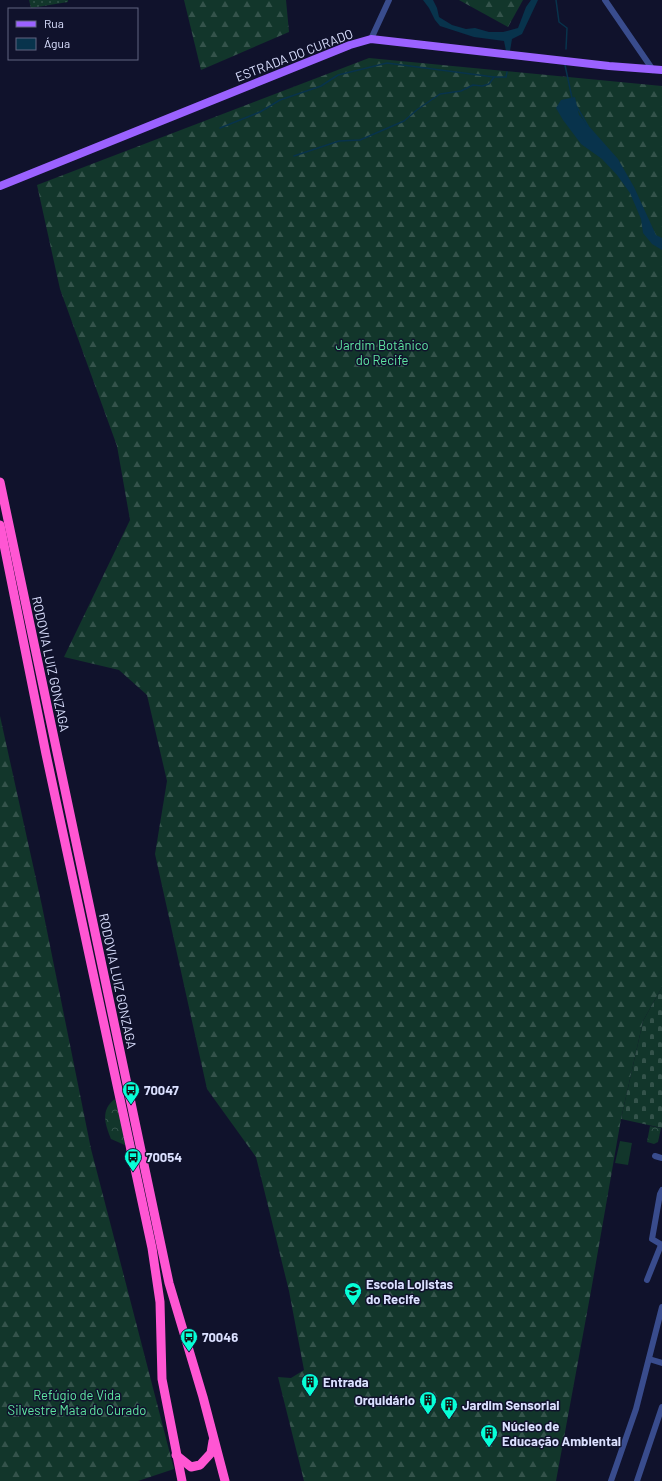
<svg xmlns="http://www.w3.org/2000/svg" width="662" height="1481" viewBox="0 0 662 1481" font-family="Barlow,sans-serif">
  <defs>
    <pattern id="grass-dots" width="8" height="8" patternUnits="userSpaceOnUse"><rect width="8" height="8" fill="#12362b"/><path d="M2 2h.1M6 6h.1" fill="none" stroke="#34534b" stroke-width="1.8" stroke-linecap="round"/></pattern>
    <pattern id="forest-firs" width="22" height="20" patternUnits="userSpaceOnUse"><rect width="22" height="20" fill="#12362b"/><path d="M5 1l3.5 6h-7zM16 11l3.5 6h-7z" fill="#34534b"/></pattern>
    <pattern id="cemetery-stones" width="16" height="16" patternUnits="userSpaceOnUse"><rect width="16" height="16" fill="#12362b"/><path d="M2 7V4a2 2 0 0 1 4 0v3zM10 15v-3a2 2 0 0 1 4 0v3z" fill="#34534b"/></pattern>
    <pattern id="park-crowns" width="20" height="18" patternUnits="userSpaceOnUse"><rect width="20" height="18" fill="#12362b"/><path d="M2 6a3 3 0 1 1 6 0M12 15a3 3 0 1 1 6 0" fill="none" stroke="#34534b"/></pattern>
  </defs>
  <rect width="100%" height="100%" fill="#10122c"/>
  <polygon fill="url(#grass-dots)" points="29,0 68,0 68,2 31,8"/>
  <g fill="url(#forest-firs)">
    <polygon points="184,0 286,0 289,32 201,70"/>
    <polygon points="459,0 523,0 508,27"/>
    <polygon points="369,58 662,86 662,987 643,1021 621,1119 591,1291 556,1481 304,1481 278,1377 291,1378 304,1370 289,1291 256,1157 207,1089 155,854 167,781 147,695 119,670 64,657 130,520 117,446 60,289 37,185"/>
    <polygon points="0,716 42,906 91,1149 174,1469 138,1481 0,1481"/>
  </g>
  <polygon fill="url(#cemetery-stones)" points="662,987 662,1128 621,1119 643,1021"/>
  <g fill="url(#park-crowns)">
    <path d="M115,1099L127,1146L111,1139C105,1124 100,1110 115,1099Z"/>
    <polygon points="650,1126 661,1128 658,1142 654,1144 647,1142"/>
  </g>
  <polygon fill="#12362b" points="620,1141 632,1143 628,1165 615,1163"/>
  <g fill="#08334c">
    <polygon points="423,0 433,0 437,8 439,17 452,25 466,29 475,28 489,32 503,32 518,28 526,7 531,0 538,0 522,34 512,39 510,51 506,51 504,41 474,37 440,26 435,20 429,8"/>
    <polygon points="575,97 579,115 618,159 634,187 656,235 662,238 662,250 652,244 643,233 641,219 630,193 617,175 602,159 581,144 563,120 556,108 561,100"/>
  </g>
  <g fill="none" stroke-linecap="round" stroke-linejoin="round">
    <g stroke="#08334c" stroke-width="1.5">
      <polyline points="556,0 559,22 567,28 566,49"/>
      <polyline points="565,65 572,98"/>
      <polyline points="577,107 588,126"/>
      <polyline points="220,128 260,112 280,100 321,86 338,75 387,63 494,77"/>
      <polyline points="294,156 339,141 360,140 404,121 418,109 440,94 461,91 473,85 482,86 489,84 494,77 506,77 507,72"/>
    </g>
    <g stroke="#394c8d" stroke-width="6">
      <polyline points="605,0 653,70"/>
      <polyline points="371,39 389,0"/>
      <polyline points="655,1156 662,1158"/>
      <polyline points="662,1190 660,1194 652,1239 662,1245"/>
      <polyline points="647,1280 661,1245"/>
      <polyline points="649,1359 662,1363"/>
      <polyline points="611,1481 636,1409 662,1307"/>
      <polyline points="637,1481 662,1407"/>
    </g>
    <polyline stroke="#9b62ff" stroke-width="8" points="0,186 350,45 371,39 609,66 662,70"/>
    <g stroke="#ff56d3" stroke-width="9">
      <polyline points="0,482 169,1283 203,1397 225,1481"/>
      <polyline points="0,525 46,754 152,1248 160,1302 162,1379 182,1481"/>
      <polyline points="176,1455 191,1467 200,1465 211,1453 213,1441"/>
    </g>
  </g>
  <defs>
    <symbol id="bus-pin" viewBox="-11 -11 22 30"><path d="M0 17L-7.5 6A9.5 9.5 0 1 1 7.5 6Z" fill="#07ffd7" stroke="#10122c"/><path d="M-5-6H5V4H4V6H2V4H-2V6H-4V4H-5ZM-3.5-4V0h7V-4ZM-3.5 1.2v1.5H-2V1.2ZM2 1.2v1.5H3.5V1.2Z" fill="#111"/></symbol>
    <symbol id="school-pin" viewBox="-11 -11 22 30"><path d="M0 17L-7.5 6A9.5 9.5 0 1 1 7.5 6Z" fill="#07ffd7" stroke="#10122c"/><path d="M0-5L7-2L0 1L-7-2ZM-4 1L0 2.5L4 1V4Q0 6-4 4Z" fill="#111"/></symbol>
    <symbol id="building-pin" viewBox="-11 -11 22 30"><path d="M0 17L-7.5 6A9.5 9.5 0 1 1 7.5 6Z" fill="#07ffd7" stroke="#10122c"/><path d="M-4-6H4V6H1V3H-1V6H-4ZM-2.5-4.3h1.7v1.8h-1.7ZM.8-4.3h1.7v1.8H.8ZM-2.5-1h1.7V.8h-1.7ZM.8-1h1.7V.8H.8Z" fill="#111"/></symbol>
  </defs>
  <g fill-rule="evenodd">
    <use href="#bus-pin" x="121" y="1080" width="20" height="27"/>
    <use href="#bus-pin" x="123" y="1147" width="20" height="27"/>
    <use href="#school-pin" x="343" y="1281" width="20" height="27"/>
    <use href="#bus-pin" x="179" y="1327" width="20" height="27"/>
    <use href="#building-pin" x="300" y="1372" width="20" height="27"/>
    <use href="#building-pin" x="418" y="1390" width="20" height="27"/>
    <use href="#building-pin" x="439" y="1395" width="20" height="27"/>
    <use href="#building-pin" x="479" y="1423" width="20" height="27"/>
  </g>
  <g text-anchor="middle" stroke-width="3" stroke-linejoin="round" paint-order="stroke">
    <g font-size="13" fill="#dbe0ff" stroke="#10122c">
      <text transform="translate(294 55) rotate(-21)" y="5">ESTRADA DO CURADO</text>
      <text transform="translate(51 664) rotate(78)" y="5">RODOVIA LUIZ GONZAGA</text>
      <text transform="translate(118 981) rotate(78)" y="5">RODOVIA LUIZ GONZAGA</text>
    </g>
    <g font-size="13" fill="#5fe6a1" stroke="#10122c">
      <text x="382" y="350">Jardim Botânico<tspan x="382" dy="15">do Recife</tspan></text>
      <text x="77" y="1400">Refúgio de Vida<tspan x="77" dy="15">Silvestre Mata do Curado</tspan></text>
    </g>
    <g font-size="13" font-weight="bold" fill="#dbe0ff" stroke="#10122c" text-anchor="start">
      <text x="144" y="1095">70047</text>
      <text x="146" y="1162">70054</text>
      <text x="366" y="1289">Escola Lojistas<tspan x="366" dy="15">do Recife</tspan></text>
      <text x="202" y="1342">70046</text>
      <text x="323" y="1387">Entrada</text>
      <text x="415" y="1405" text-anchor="end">Orquidário</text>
      <text x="462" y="1410">Jardim Sensorial</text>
      <text x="502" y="1431">Núcleo de<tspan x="502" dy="15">Educação Ambiental</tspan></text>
    </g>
  </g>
  <rect x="8" y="8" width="130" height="52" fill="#10122c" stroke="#616480"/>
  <rect x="16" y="21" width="20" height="6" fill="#9b62ff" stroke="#616480"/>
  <text x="44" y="28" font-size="12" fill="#dbe0ff">Rua</text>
  <rect x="16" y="38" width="20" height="12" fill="#08334c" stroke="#616480"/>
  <text x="44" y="48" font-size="12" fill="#dbe0ff">Água</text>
</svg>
